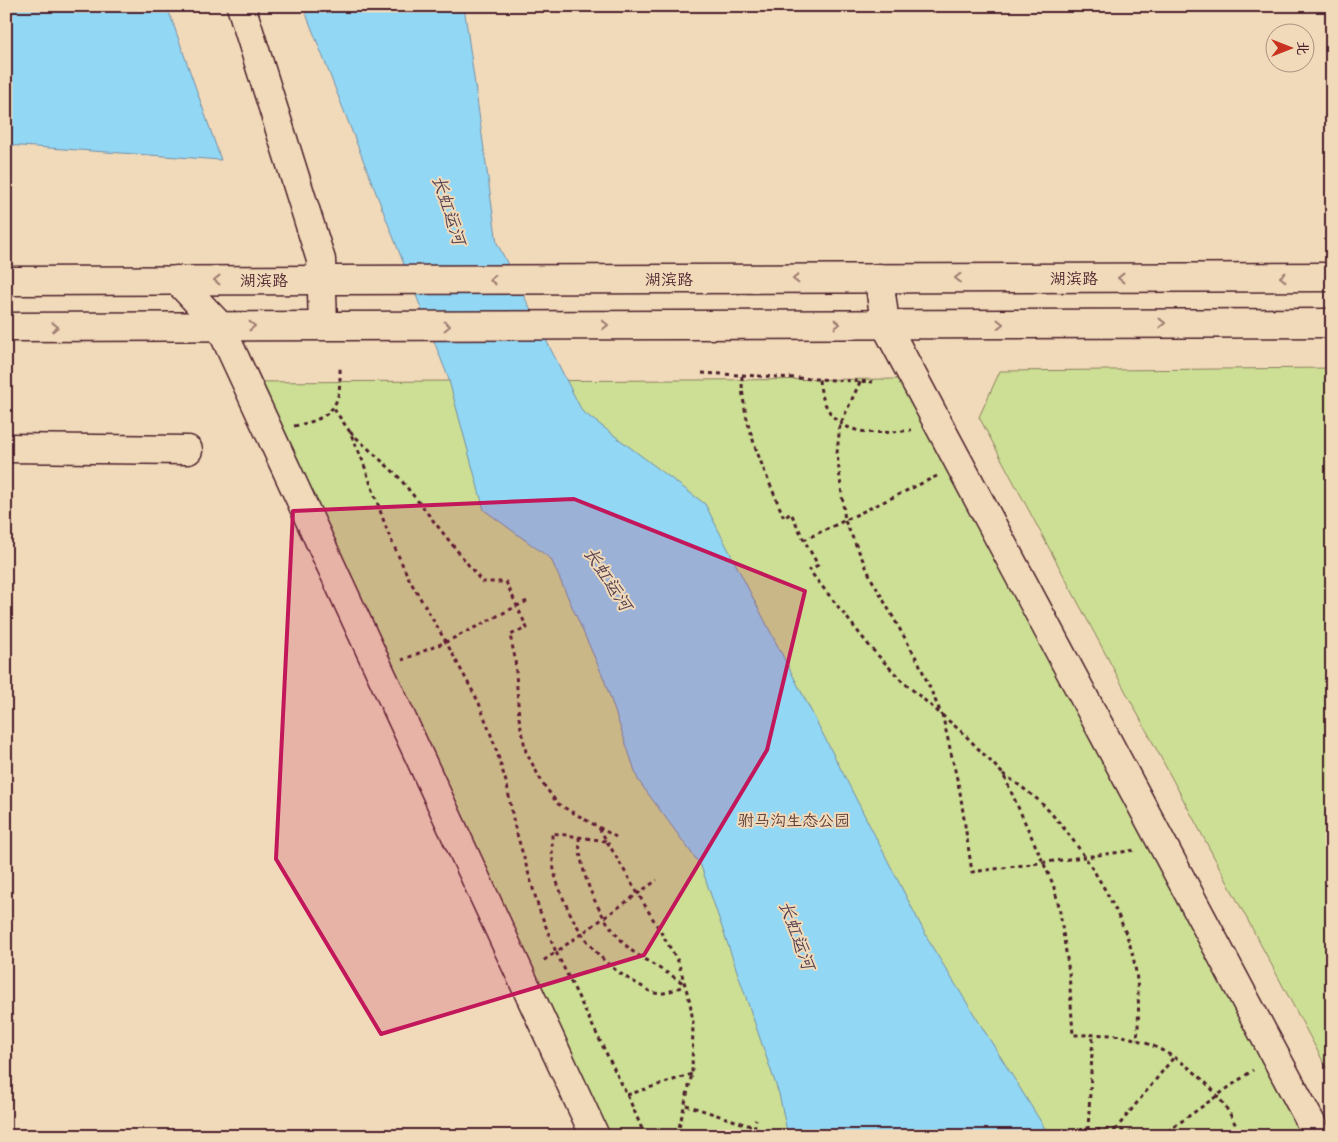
<svg xmlns="http://www.w3.org/2000/svg" width="1338" height="1142" viewBox="0 0 1338 1142" font-family="'Gochi Hand','LXGW WenKai TC',sans-serif">
  <rect width="100%" height="100%" fill="#f1dab9"/>
  <filter id="ink" filterUnits="userSpaceOnUse"><feTurbulence type="fractalNoise" baseFrequency=".02" numOctaves="2"/><feDisplacementMap in="SourceGraphic" scale="10" xChannelSelector="R" yChannelSelector="G"/><feConvolveMatrix kernelMatrix="1 2 1 2 8 2 1 2 1" color-interpolation-filters="sRGB"/></filter>
  <g filter="url(#ink)">
    <g fill="#ccdf94" stroke="#8b7f60">
      <polygon points="1332,368 1332,1078 979,417 1000,371"/>
      <polygon points="914,379 1317,1136 595,1136 245,382"/>
    </g>
    <g fill="#92d7f4" stroke="#758da4">
      <polygon points="6,6 167,6 221,160 6,145"/>
      <polygon points="303,6 464,6 497,243 582,411 705,504 931,945 1046,1130 1041,1136 788,1136 779,1094 701,866 638,780 604,679 551,559 484,510 448,377"/>
    </g>
    <g fill="none" stroke-linecap="round" stroke-linejoin="round">
      <defs>
        <g id="street">
          <polyline points="241,6 321,260 323,325"/>
          <polyline points="879,278 885,324 1318,1136"/>
          <polyline points="177,280 220,326 595,1136"/>
          <polyline points="6,448 188,450"/>
        </g>
        <g id="primary">
          <polyline points="6,281 1332,277"/>
          <polyline points="6,327 1332,323"/>
        </g>
      </defs>
      <use href="#street" stroke="#4a1f2b" stroke-width="31"/>
      <use href="#primary" stroke="#4a1f2b" stroke-width="31"/>
      <g stroke="#4a1f2b" stroke-width="3" stroke-dasharray="4 4" stroke-linecap="butt">
        <polyline points="702,373 873,382"/>
        <path d="M742,376C741,425 766,473 784,518L791,513L804,540"/>
        <path d="M819,380C826,436 865,436 911,430"/>
        <polyline points="860,382 840,425 837,453 845,521 872,580 919,663 943,718 960,792 972,872 1136,850"/>
        <polyline points="334,409 350,432 362,459 388,533 409,579 446,642 402,660"/>
        <path d="M294,426C333,418 341,407 340,368"/>
        <polyline points="350,432 397,475 482,582 506,582 527,628 510,635 515,658 519,718 526,752 543,784 558,804 616,837"/>
        <path d="M937,476L804,540L818,565L809,570L871,648L902,681L963,733L1003,774L1053,884L1059,906L1069,972L1073,1035C1092,1035 1113,1033 1131,1038C1178,1051 1224,1090 1240,1136"/>
        <polyline points="527,601 446,642 479,703 494,743 507,785 514,824 539,909 556,952 543,961"/>
        <path d="M1003,774C1015,782 1026,790 1037,799C1072,831 1114,897 1129,942C1139,973 1140,1008 1137,1040"/>
        <polyline points="599,828 678,961 690,1002 693,1022 692,1074 677,1136"/>
        <path d="M579,837C580,879 600,921 631,950C643,960 669,973 683,983"/>
        <path d="M606,841L552,833C552,850 552,867 557,882C572,925 596,963 638,984C643,987 649,992 655,993C663,995 673,990 681,987L683,983"/>
        <polyline points="627,1095 692,1074"/>
        <polyline points="686,1105 754,1127"/>
        <polyline points="1088,1130 1093,1035"/>
        <polyline points="1115,1130 1174,1057"/>
        <polyline points="645,1136 630,1101 556,952 657,880"/>
        <polyline points="753,1136 756,1119"/>
        <path d="M1065,1136C1091,1130 1116,1125 1140,1136"/>
        <polyline points="1161,1136 1253,1070"/>
      </g>
      <use href="#street" stroke="#f1dab9" stroke-width="28"/>
      <use href="#primary" stroke="#f1dab9" stroke-width="28"/>
    </g>
    <defs><path id="oneway-chevron" d="M-2-3.5L2.5 0L-2 3.5" fill="none" stroke-width="1.6" stroke-linecap="round" stroke-linejoin="round" transform="scale(1.25)"/></defs>
    <g stroke="#9e7c72">
      <use href="#oneway-chevron" transform="translate(1283 277) rotate(180)"/>
      <use href="#oneway-chevron" transform="translate(958 278) rotate(180)"/>
      <use href="#oneway-chevron" transform="translate(1121 278) rotate(180)"/>
      <use href="#oneway-chevron" transform="translate(796 279) rotate(180)"/>
      <use href="#oneway-chevron" transform="translate(217 280) rotate(180)"/>
      <use href="#oneway-chevron" transform="translate(493 280) rotate(179)"/>
      <use href="#oneway-chevron" transform="translate(1162 323)"/>
      <use href="#oneway-chevron" transform="translate(837 324)"/>
      <use href="#oneway-chevron" transform="translate(1000 324)"/>
      <use href="#oneway-chevron" transform="translate(605 325)"/>
      <use href="#oneway-chevron" transform="translate(252 326)"/>
      <use href="#oneway-chevron" transform="translate(447 326) rotate(-1)"/>
      <use href="#oneway-chevron" transform="translate(55 327)"/>
    </g>
  </g>
  <path fill="#c2185b" fill-opacity="0.2" stroke="#c2185b" stroke-width="4" stroke-linejoin="round" d="M574,499L805,591L767,750L644,955L381,1034L276,859L293,511Z"/>
  <g text-anchor="middle" stroke-width="4" stroke-linejoin="round" paint-order="stroke">
    <g font-size="16" fill="#4a1f2b" stroke="#f1dab9">
      <text x="1074" y="284">湖滨路</text>
      <text x="669" y="285">湖滨路</text>
      <text x="264" y="286">湖滨路</text>
    </g>
    <g font-size="16" fill="#5e3c3b" stroke="#f1dab9">
      <text x="794" y="826">驸马沟生态公园</text>
    </g>
    <g font-size="18" font-style="italic" fill="#584453" stroke="#f1dab9">
      <text transform="translate(449 210) rotate(72)" y="6">长虹运河</text>
      <text transform="translate(608 579) rotate(57)" y="6">长虹运河</text>
      <text transform="translate(797 935) rotate(70)" y="6">长虹运河</text>
    </g>
  </g>
  <rect width="1338" height="1142" fill="none" stroke="#f1dab9" stroke-width="25"/>
  <rect x="12" y="12" width="1313" height="1117" fill="none" stroke="#4a1f2b" stroke-width="2" filter="url(#ink)"/>
  <g transform="translate(1290 48) rotate(90)"><circle r="24" fill="#f1dab9" stroke="#ae8f80"/>
  <path d="M0-4L9 19L0 12L-9 19Z" fill="#c8321e"/>
  <text y="-8" font-size="14" font-weight="bold" text-anchor="middle" fill="#4a1f2b">北</text>
  </g>
</svg>
